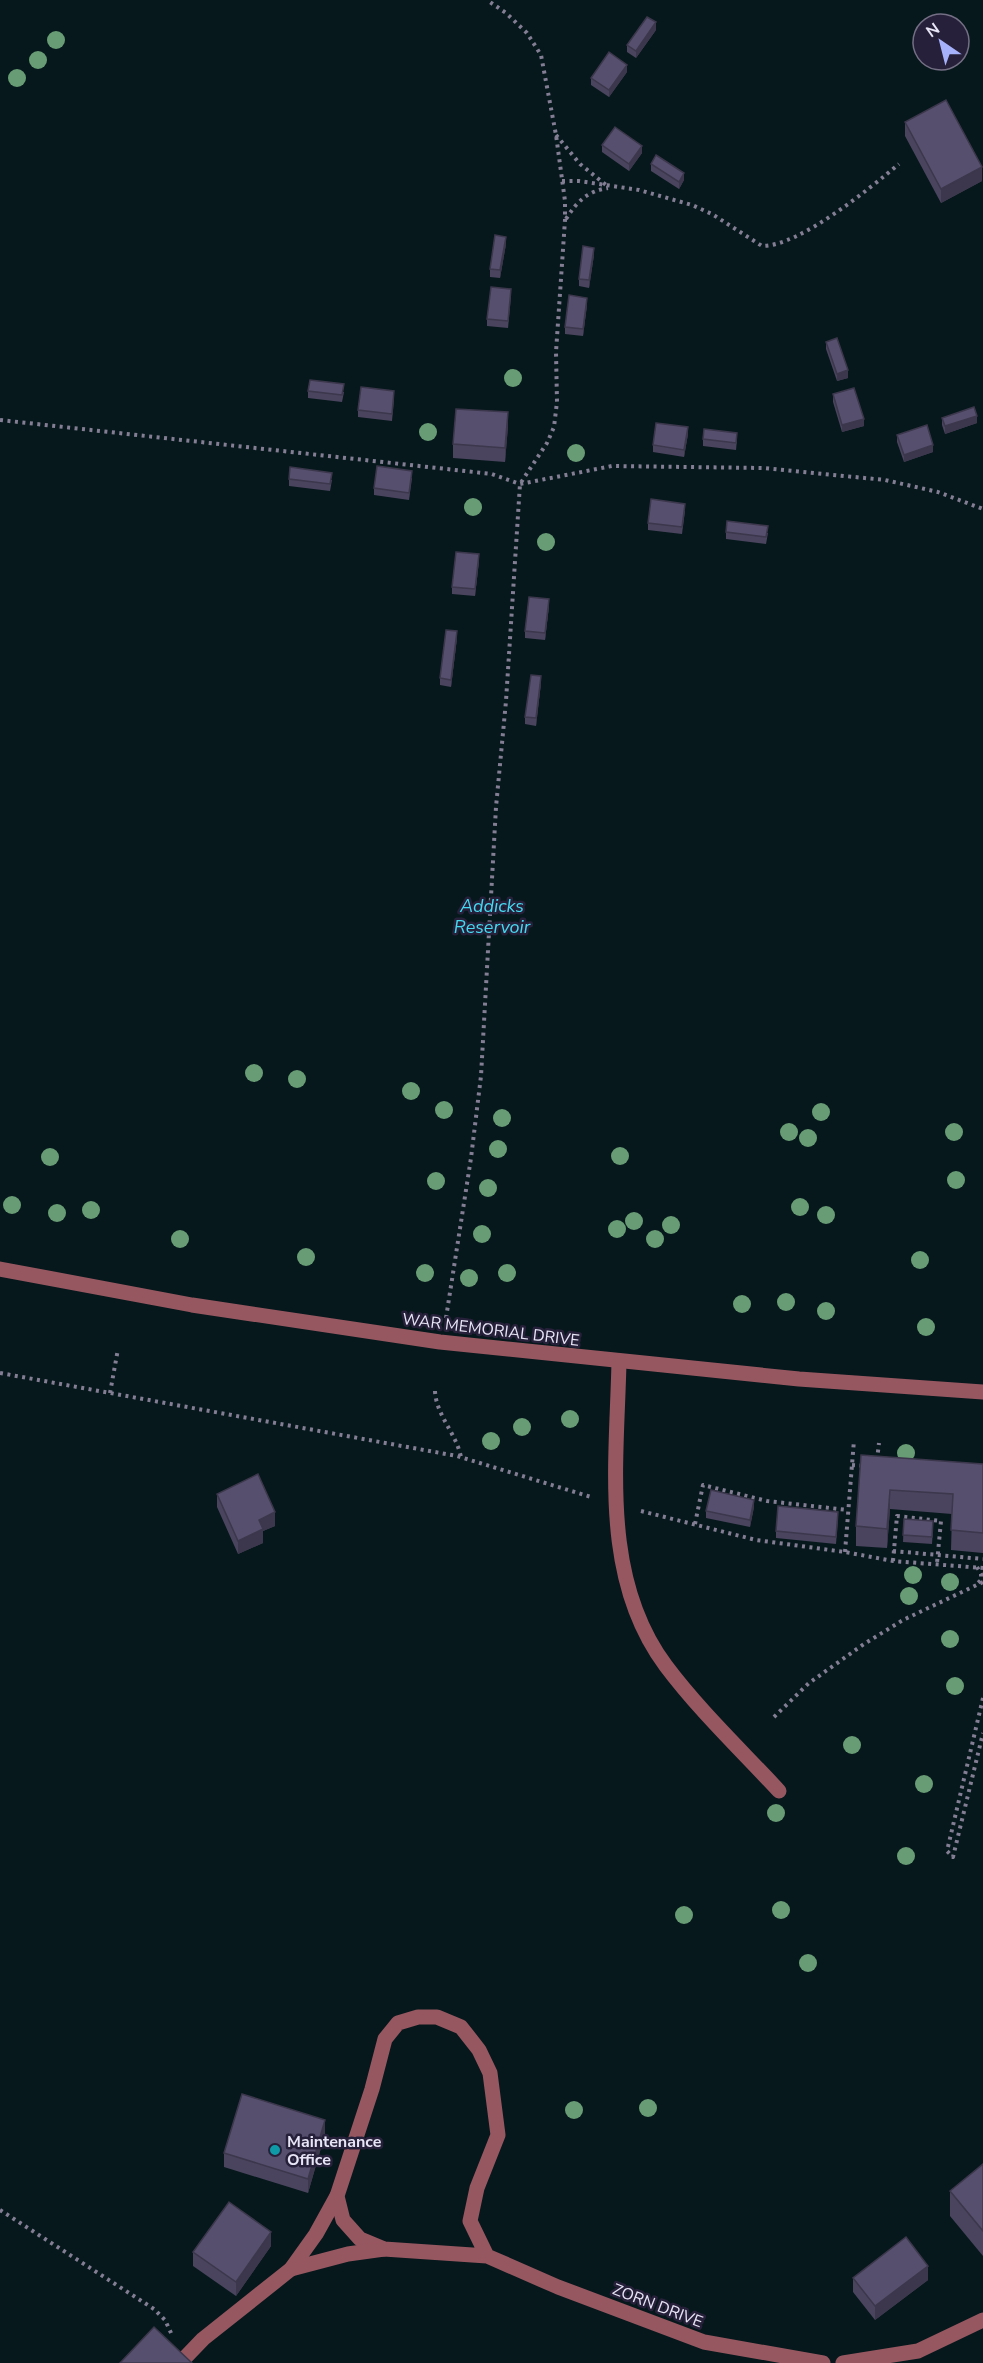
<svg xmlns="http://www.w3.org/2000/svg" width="983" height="2363" viewBox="0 0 983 2363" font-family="'Nunito Sans',sans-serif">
  <rect width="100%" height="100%" fill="#312a44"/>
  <path fill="#06181c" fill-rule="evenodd" d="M0,0H983V2363H0ZM923,24H959V60H923Z"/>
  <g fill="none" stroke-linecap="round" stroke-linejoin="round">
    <g stroke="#837e94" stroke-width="4" stroke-dasharray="3 4.5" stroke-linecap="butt">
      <polyline points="556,135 580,164 606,185"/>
      <path d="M562,181H579L639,190L692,205L712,214L762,246C800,246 870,188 899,164"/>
      <path d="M566,219C577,201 588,191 608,188"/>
      <polyline points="0,420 492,474 520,484 612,466 763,468 885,480 938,492 983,509"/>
      <polyline points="446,1318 471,1158 481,1076 496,807 506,701 520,484 547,443 554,427 557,402 556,352 565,220 565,201 556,135 541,55 527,33 506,13 487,0"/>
      <polyline points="0,1373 457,1456 591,1497"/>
      <path d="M435,1391C436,1415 456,1433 461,1457"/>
      <polyline points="110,1393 118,1349"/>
      <polyline points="877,1460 879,1443"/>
      <polyline points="852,1465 866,1466"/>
      <polyline points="641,1511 756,1540 845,1552 893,1561 983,1568"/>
      <polyline points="695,1524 703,1485 767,1501 848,1510"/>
      <polyline points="893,1551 983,1559"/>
      <polyline points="845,1552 854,1440"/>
      <polyline points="893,1561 897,1516 941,1521 937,1563"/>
      <polyline points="977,1567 981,1574 981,1580 977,1584"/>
      <polyline points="983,1698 947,1851 953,1857 983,1733"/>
      <polyline points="774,1717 809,1683 864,1644 903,1620 983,1582"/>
      <polyline points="0,2210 154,2309 165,2320 172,2335"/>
    </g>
    <g stroke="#975761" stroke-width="15">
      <polyline points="0,1269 192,1305 440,1342 799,1379 983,1392"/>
      <path d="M619,1361C617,1462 600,1578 666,1666C699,1710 741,1750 779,1791"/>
      <polyline points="487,2256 470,2221 477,2188 498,2135 490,2073 479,2050 461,2027 437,2017 418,2017 398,2023 385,2039 372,2089 337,2196 343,2220 360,2239 384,2249 487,2256 558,2287 704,2342 823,2363"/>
      <polyline points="291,2269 348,2254 384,2249"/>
      <polyline points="180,2363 203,2339 291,2269 316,2234 337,2196"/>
      <polyline points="843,2363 918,2351 983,2320"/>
    </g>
  </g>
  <g fill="#689c74">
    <circle cx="56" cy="40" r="9"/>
    <circle cx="38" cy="60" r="9"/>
    <circle cx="17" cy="78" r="9"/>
    <circle cx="513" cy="378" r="9"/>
    <circle cx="428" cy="432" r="9"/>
    <circle cx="576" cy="453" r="9"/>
    <circle cx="473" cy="507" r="9"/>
    <circle cx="546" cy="542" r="9"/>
    <circle cx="254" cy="1073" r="9"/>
    <circle cx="297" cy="1079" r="9"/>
    <circle cx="411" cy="1091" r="9"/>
    <circle cx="444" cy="1110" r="9"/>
    <circle cx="821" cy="1112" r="9"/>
    <circle cx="502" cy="1118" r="9"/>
    <circle cx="789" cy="1132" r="9"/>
    <circle cx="954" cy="1132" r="9"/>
    <circle cx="808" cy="1138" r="9"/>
    <circle cx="498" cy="1149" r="9"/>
    <circle cx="620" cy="1156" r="9"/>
    <circle cx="50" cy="1157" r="9"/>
    <circle cx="956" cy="1180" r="9"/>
    <circle cx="436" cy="1181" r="9"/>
    <circle cx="488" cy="1188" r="9"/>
    <circle cx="12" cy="1205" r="9"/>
    <circle cx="800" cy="1207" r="9"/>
    <circle cx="91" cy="1210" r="9"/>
    <circle cx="57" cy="1213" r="9"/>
    <circle cx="826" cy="1215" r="9"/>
    <circle cx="634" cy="1221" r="9"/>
    <circle cx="671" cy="1225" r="9"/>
    <circle cx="617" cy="1229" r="9"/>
    <circle cx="482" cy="1234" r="9"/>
    <circle cx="180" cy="1239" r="9"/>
    <circle cx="655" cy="1239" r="9"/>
    <circle cx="306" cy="1257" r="9"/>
    <circle cx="920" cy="1260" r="9"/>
    <circle cx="425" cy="1273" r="9"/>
    <circle cx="507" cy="1273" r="9"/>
    <circle cx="469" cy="1278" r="9"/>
    <circle cx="786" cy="1302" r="9"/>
    <circle cx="742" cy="1304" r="9"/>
    <circle cx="826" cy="1311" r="9"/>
    <circle cx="926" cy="1327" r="9"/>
    <circle cx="570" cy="1419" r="9"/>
    <circle cx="522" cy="1427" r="9"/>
    <circle cx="491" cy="1441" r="9"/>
    <circle cx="906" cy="1453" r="9"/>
    <circle cx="913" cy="1575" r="9"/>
    <circle cx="950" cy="1582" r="9"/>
    <circle cx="909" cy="1596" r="9"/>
    <circle cx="950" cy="1639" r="9"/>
    <circle cx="955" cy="1686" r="9"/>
    <circle cx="852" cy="1745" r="9"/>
    <circle cx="924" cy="1784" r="9"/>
    <circle cx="776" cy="1813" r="9"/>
    <circle cx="906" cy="1856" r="9"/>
    <circle cx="781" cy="1910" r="9"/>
    <circle cx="684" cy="1915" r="9"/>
    <circle cx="808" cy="1963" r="9"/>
    <circle cx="648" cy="2108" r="9"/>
    <circle cx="574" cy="2110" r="9"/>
  </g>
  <g fill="#4a445e">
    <polygon points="656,30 636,58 627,52 627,45"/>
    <polygon points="627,72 609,97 591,85 591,78"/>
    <polygon points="905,122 982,181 941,203 905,136"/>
    <polygon points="602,145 642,153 629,171 602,152"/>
    <polygon points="651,164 684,180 679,189 651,171"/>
    <polygon points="506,244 500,278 490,277 490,269"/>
    <polygon points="594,255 589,288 579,286 579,279"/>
    <polygon points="511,296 508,328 487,326 487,319"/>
    <polygon points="587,305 583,336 565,334 565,327"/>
    <polygon points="826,342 848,378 837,381 826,349"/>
    <polygon points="308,391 344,392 342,402 308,398"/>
    <polygon points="833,394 864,426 842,432 833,402"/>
    <polygon points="394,399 392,421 358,417 358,410"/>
    <polygon points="942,418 977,423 945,434 942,425"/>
    <polygon points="508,426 505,462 453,458 453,444"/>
    <polygon points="688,434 684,457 653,452 653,445"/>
    <polygon points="897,435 933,452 904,462 897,442"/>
    <polygon points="703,439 737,440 736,450 703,446"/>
    <polygon points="412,478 409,500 374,495 374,488"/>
    <polygon points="289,479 332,480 330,491 289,486"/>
    <polygon points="685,511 682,534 648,530 648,523"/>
    <polygon points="726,532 768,533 766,544 726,539"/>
    <polygon points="479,561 475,596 452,594 452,587"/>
    <polygon points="549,606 545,640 525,638 525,631"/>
    <polygon points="457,638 451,687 440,685 440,678"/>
    <polygon points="541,683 536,726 525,724 525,717"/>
    <polygon points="861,1455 983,1464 983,1553 951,1550 952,1514 890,1509 887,1548 856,1546 856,1526"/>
    <polygon points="217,1494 275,1526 263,1531 263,1543 238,1554 217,1507"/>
    <polygon points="754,1507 750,1527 706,1518 706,1511"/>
    <polygon points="838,1519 836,1544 776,1538 776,1531"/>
    <polygon points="904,1519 933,1528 932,1544 903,1542"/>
    <polygon points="325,2134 308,2193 224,2167 224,2153"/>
    <polygon points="983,2164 983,2256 950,2216 950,2191"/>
    <polygon points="271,2246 236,2296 193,2266 193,2252"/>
    <polygon points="853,2278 928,2280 875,2320 853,2292"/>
  </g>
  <g fill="#3c374c">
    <polygon points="656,22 656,30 636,58 636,51"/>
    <polygon points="627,65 627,72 609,97 609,90"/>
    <polygon points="642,146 642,153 629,171 629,164"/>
    <polygon points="982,167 982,181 941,203 941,189"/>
    <polygon points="684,173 684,180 679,189 679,182"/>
    <polygon points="506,237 506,244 500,278 500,270"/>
    <polygon points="594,248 594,255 589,288 589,280"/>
    <polygon points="587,298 587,305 583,336 583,329"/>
    <polygon points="848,370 848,378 837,381 837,374"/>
    <polygon points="508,412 508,426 505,462 505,448"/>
    <polygon points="977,416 977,423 945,434 945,426"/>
    <polygon points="864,419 864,426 842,432 842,425"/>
    <polygon points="688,427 688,434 684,457 684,450"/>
    <polygon points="933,445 933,452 904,462 904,455"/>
    <polygon points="479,554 479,561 475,596 475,589"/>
    <polygon points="549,599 549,606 545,640 545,633"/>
    <polygon points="457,631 457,638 451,687 451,680"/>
    <polygon points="541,676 541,683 536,726 536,718"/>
    <polygon points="890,1490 890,1509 887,1548 887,1529"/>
    <polygon points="754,1500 754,1507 750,1527 750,1520"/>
    <polygon points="275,1512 275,1526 263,1531 263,1543 238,1554 238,1541 259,1520"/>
    <polygon points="325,2120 325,2134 308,2193 308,2179"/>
    <polygon points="271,2232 271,2246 236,2296 236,2282"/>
    <polygon points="928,2266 928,2280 875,2320 875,2306"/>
  </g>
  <g fill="#564f6d" stroke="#3c374c" stroke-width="1.5">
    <polygon points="647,17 656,22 636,51 627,45"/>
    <polygon points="609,52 627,65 609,90 591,78"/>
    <polygon points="946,100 982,167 941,189 905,122"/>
    <polygon points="615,127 642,146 629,164 602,145"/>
    <polygon points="656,155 684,173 679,182 651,164"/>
    <polygon points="495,235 506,237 500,270 490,269"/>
    <polygon points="583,246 594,248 589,280 579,279"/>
    <polygon points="491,287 511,289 508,321 487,319"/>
    <polygon points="569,295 587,298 583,329 565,327"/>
    <polygon points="837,338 848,370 837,374 826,342"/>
    <polygon points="310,380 344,384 342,395 308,391"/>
    <polygon points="361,387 394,391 392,414 358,410"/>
    <polygon points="854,388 864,419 842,425 833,394"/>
    <polygon points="974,407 977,416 945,426 942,418"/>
    <polygon points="456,409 508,412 505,448 453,444"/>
    <polygon points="656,423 688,427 684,450 653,445"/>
    <polygon points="927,425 933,445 904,455 897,435"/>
    <polygon points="704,429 737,433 736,443 703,439"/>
    <polygon points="377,466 412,471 409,493 374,488"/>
    <polygon points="290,467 332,473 330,484 289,479"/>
    <polygon points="651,499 685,504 682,527 648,523"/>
    <polygon points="727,521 768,526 766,537 726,532"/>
    <polygon points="456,552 479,554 475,589 452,587"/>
    <polygon points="529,597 549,599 545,633 525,631"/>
    <polygon points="446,630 457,631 451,680 440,678"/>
    <polygon points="531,675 541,676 536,718 525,717"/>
    <polygon points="861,1455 983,1464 983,1533 951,1530 953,1494 890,1490 887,1529 856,1526"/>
    <polygon points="258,1474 275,1512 259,1520 263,1529 238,1541 217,1494"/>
    <polygon points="711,1490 754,1500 750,1520 706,1511"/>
    <polygon points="778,1506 838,1512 836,1537 776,1531"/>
    <polygon points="904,1519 933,1521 932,1537 903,1535"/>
    <polygon points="242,2094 325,2120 308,2179 224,2153"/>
    <polygon points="983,2164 983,2231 950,2191"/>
    <polygon points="229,2202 271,2232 236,2282 193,2252"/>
    <polygon points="906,2237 928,2266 875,2306 853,2278"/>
    <polygon points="154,2327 192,2363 120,2363"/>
  </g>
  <circle fill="#0f9aa8" stroke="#27203a" stroke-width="2" cx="275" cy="2150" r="6"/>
  <g text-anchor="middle" stroke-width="5" stroke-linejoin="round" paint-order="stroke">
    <g font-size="16" fill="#e8e5f6" stroke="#27203a">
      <text transform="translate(491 1329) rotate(7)" y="6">WAR MEMORIAL DRIVE</text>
      <text transform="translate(658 2305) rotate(21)" y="6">ZORN DRIVE</text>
    </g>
    <g font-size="16" font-weight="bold" fill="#e8e5f6" stroke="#27203a" text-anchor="start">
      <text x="287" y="2147">Maintenance<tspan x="287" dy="18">Office</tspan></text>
    </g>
    <g font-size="18" font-style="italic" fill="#44dbf2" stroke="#27203a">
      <text x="492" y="912">Addicks<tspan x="492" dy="21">Reservoir</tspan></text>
    </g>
  </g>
  <g transform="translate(941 42) rotate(325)"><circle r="28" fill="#27203a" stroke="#746f85" stroke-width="1.5"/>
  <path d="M0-4.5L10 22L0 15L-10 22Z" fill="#a6b1fc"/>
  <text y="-9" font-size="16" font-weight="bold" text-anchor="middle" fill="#e8e5f6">N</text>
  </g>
</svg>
